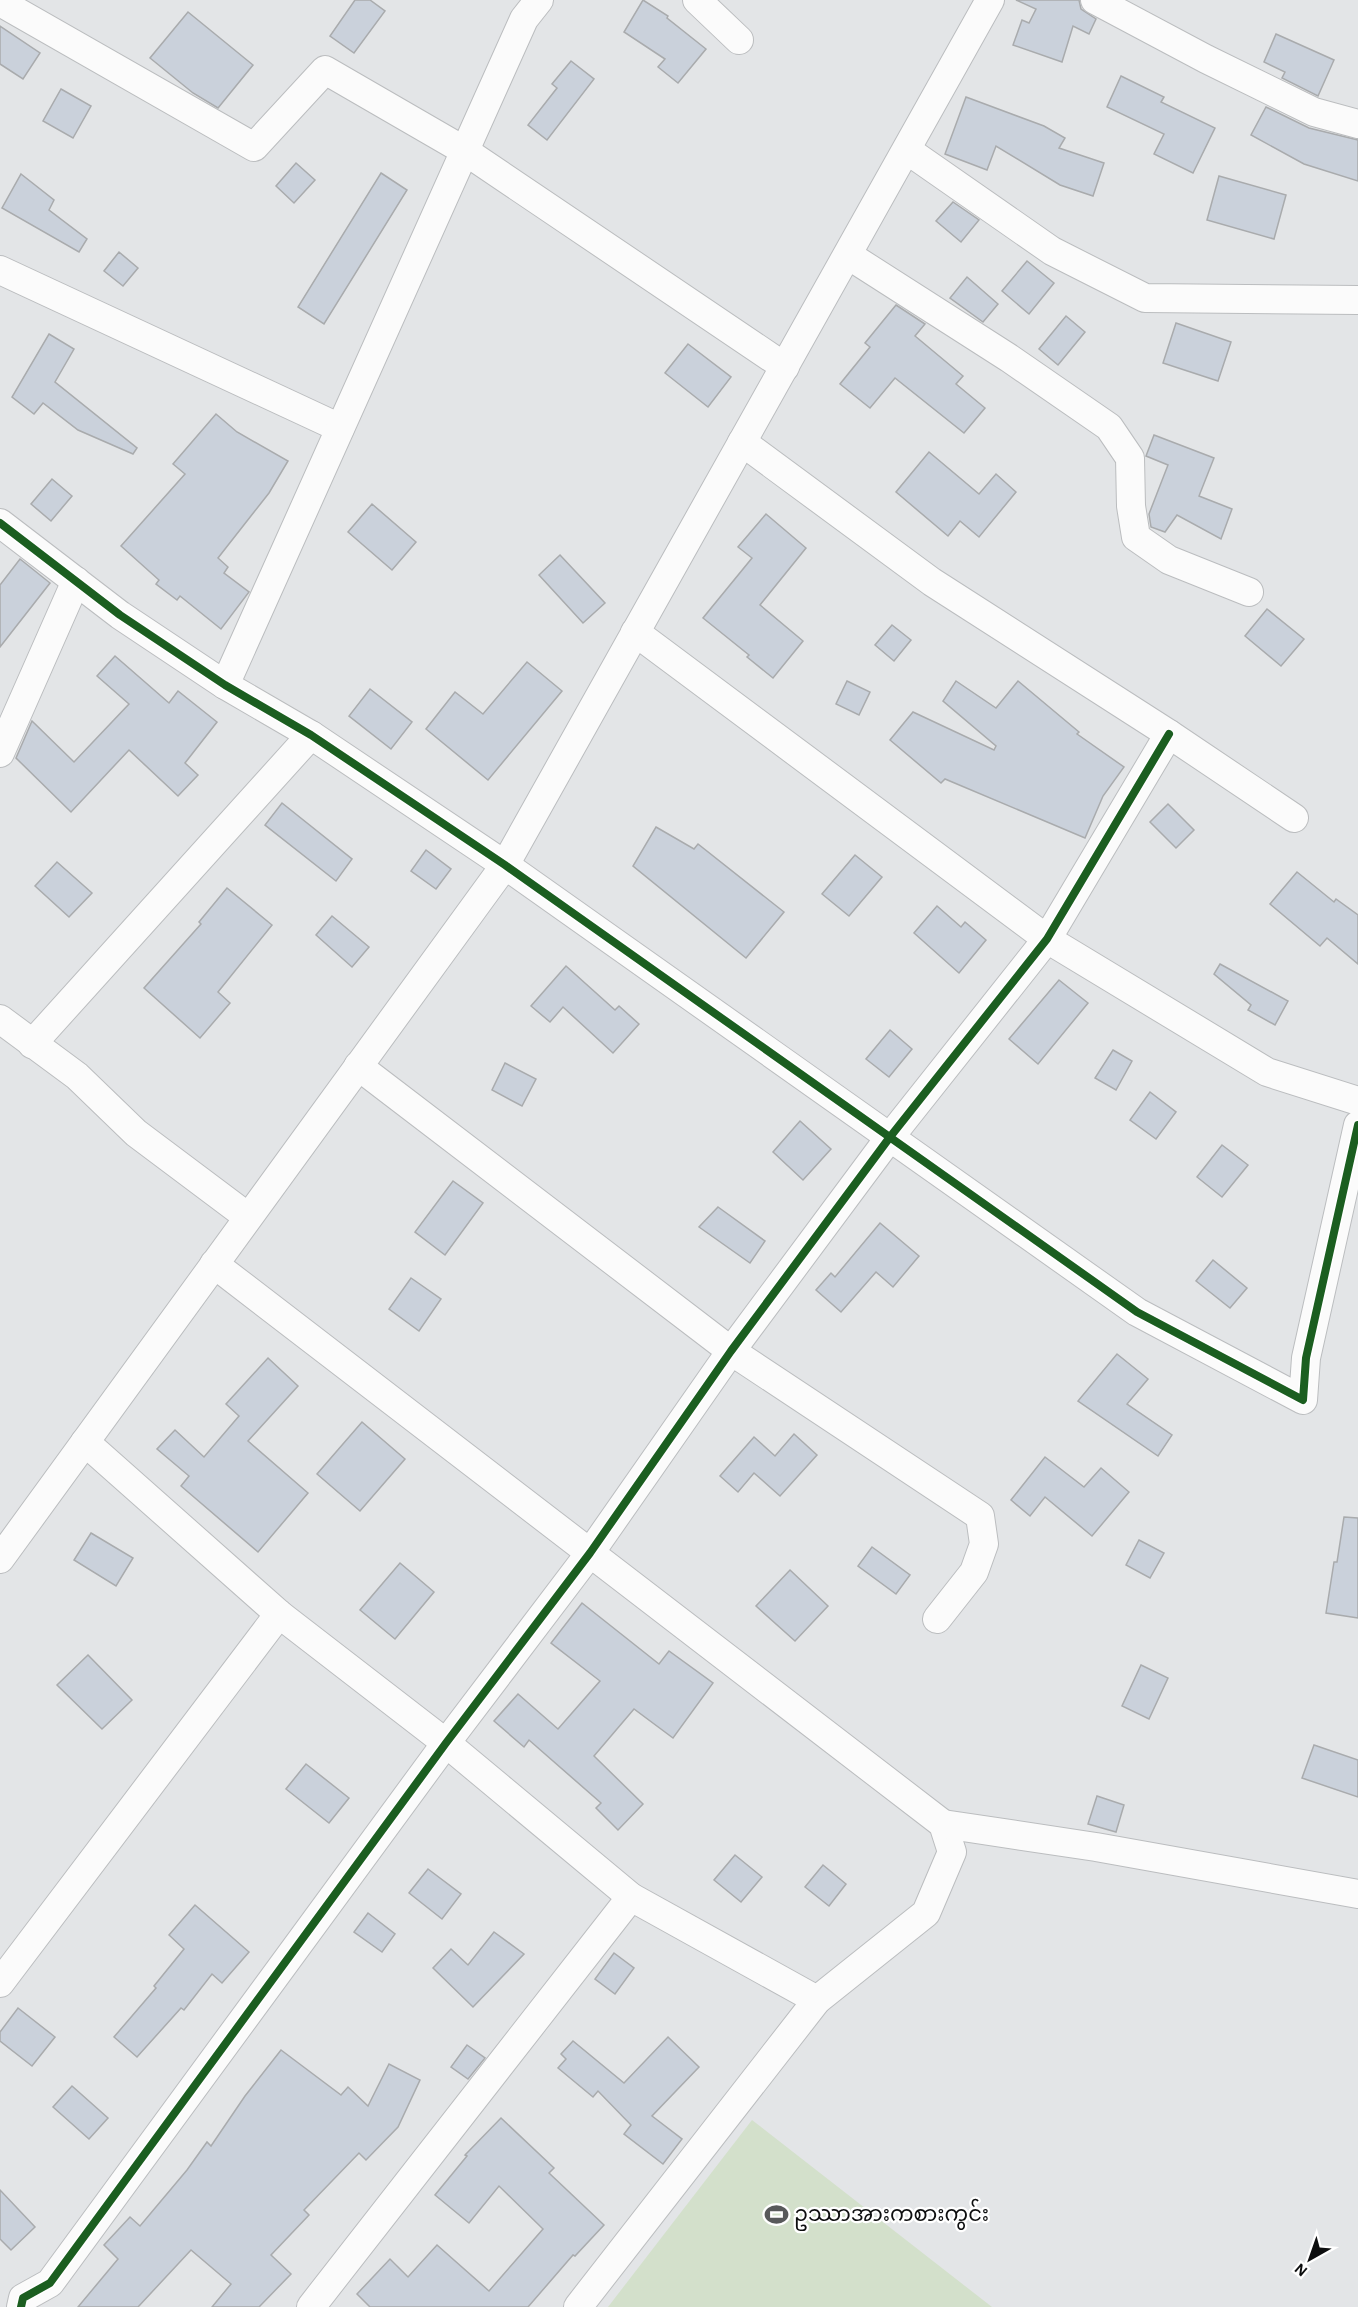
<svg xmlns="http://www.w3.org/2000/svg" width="1358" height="2307" viewBox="0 0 1358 2307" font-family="'Alegreya Sans','Noto Sans Myanmar',sans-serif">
  <rect width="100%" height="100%" fill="#e3e5e7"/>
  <polygon fill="#d3e0cb" points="752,2120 992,2307 608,2307"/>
  <g fill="#cad1db" stroke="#a9abad" stroke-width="1.5">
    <polygon points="355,0 370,0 385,11 354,53 330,36"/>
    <polygon points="643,0 668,16 667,18 706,49 678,83 658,67 665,59 624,32"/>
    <polygon points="1016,0 1079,0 1081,9 1096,19 1089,34 1073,26 1062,62 1013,45 1022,20 1029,23 1036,9"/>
    <polygon points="188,12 253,65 218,108 193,93 150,58"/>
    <polygon points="0,26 40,53 23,79 0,64"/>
    <polygon points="1276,34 1334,60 1318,96 1282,78 1285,72 1264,62"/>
    <polygon points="571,61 594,79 547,140 528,125 557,88 552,84"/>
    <polygon points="1121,76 1164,97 1161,102 1215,128 1193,173 1154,154 1164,134 1107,107"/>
    <polygon points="61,89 91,106 73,138 43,121"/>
    <polygon points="966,97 1044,126 1065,138 1059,148 1104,163 1093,196 1060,185 996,146 987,170 945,154"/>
    <polygon points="1266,107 1309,128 1358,140 1358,181 1304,164 1251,135"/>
    <polygon points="296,163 315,180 294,203 276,186"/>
    <polygon points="381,173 407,190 324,324 298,307"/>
    <polygon points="21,174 54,200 49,210 87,239 79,252 2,208"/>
    <polygon points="1219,176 1286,195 1274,239 1207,220"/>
    <polygon points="953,202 979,220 961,242 936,221"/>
    <polygon points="119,252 138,268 123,286 104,271"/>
    <polygon points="1027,261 1054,283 1029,314 1002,291"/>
    <polygon points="967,277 998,304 983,322 950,298"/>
    <polygon points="896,305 925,324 915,336 963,376 956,384 985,408 964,433 895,378 870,408 840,384 870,347 865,343"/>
    <polygon points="1066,316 1085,332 1058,365 1039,349"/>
    <polygon points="1176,323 1231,342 1218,381 1163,363"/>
    <polygon points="49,334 74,349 55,382 137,448 133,454 78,430 43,403 34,414 12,397"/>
    <polygon points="688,344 731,377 708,407 665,373"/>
    <polygon points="216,414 237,432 288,461 269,493 218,558 228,567 224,573 249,592 221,629 180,596 177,600 156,584 159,580 121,546 185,474 173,464"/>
    <polygon points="1154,435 1214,458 1199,496 1232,509 1221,539 1177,515 1165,532 1151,527 1149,514 1168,465 1146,456"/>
    <polygon points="929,452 979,494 996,474 1016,492 979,537 960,521 948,536 896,492"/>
    <polygon points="52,479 72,496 51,521 31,504"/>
    <polygon points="372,504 416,542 392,570 348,532"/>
    <polygon points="766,514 806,548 760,605 803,641 773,678 747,657 749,655 703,618 752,558 738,547"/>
    <polygon points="560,555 605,603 583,623 539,575"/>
    <polygon points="20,559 50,583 0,647 0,585"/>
    <polygon points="1267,609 1304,639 1281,666 1245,636"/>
    <polygon points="892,625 911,640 894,661 875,645"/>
    <polygon points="115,656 169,703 178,691 217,722 185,763 198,775 178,796 129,750 71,812 16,758 32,721 74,762 129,704 97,676"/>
    <polygon points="527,662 562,691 488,780 426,729 455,692 483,714"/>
    <polygon points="847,681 870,692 859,715 836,704"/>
    <polygon points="956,681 996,708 1018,681 1079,732 1077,734 1124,767 1103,796 1085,838 945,779 941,783 890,740 913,712 994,750 996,746 943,701"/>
    <polygon points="370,689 412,722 391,749 349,716"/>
    <polygon points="282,803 352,859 336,881 265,825"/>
    <polygon points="1168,804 1194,830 1176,848 1150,822"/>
    <polygon points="656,827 694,849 698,844 784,912 746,958 633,866"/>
    <polygon points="426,850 451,869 436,889 411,871"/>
    <polygon points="855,855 882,877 849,916 822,894"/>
    <polygon points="57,862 92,893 69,917 35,886"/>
    <polygon points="1297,872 1334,902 1336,899 1358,915 1358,964 1327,938 1320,946 1270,904"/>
    <polygon points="227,888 272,925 218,992 230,1003 200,1038 144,988 201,924 199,922"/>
    <polygon points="937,906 961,927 965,922 986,940 959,973 914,933"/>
    <polygon points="332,916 369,947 352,967 316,935"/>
    <polygon points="1220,964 1288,1001 1275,1025 1248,1010 1251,1005 1214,974"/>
    <polygon points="566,966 615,1010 619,1006 639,1024 613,1053 563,1007 550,1022 531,1006"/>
    <polygon points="1059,980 1088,1003 1038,1064 1009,1039"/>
    <polygon points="890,1030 912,1049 889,1077 866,1059"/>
    <polygon points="1113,1050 1132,1061 1116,1090 1095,1078"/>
    <polygon points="505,1063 536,1079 522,1106 492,1090"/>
    <polygon points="1150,1092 1176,1112 1156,1139 1130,1120"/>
    <polygon points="800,1121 831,1149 803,1180 773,1152"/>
    <polygon points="1222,1145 1248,1165 1222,1197 1197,1177"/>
    <polygon points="453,1181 483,1203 445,1255 415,1232"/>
    <polygon points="718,1207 765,1241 750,1263 699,1227"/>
    <polygon points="880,1223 919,1256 893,1287 876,1272 841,1312 816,1290 831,1273 835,1277"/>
    <polygon points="1213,1260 1247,1288 1230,1308 1196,1281"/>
    <polygon points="411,1278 441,1299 419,1331 389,1309"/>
    <polygon points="1117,1354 1148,1379 1127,1404 1172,1435 1158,1456 1078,1401"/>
    <polygon points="268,1358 298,1386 248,1441 308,1493 258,1552 181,1486 189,1476 157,1449 175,1430 204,1457 239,1416 226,1404"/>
    <polygon points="362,1422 405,1459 360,1511 317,1474"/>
    <polygon points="794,1434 817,1455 780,1496 754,1473 738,1492 720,1476 754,1437 775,1456"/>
    <polygon points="1045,1457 1084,1487 1101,1468 1129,1492 1092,1536 1045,1497 1030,1516 1011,1500"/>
    <polygon points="1344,1517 1358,1518 1358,1618 1326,1613 1334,1562 1337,1562"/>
    <polygon points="91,1533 133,1558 116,1586 74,1560"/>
    <polygon points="1139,1540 1164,1553 1150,1578 1126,1565"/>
    <polygon points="872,1547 910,1575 896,1594 858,1566"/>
    <polygon points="400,1563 434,1592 395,1639 360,1610"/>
    <polygon points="790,1570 828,1606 795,1641 756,1606"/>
    <polygon points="582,1603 659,1664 669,1651 713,1683 673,1738 634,1709 594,1756 643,1804 618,1830 596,1808 601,1803 529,1740 524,1747 494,1721 518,1694 558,1729 600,1681 551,1643"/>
    <polygon points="88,1655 132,1700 102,1729 57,1685"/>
    <polygon points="1141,1665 1168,1678 1149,1719 1122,1706"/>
    <polygon points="1314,1745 1358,1760 1358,1797 1302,1778"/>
    <polygon points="306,1764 349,1798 329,1823 286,1789"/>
    <polygon points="1097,1796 1124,1805 1116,1832 1088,1824"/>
    <polygon points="735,1855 762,1877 741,1902 714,1880"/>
    <polygon points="823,1865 846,1884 829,1906 805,1887"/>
    <polygon points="428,1869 461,1894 442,1919 409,1893"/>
    <polygon points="195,1905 249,1952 222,1983 212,1974 184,2010 181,2008 137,2057 114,2037 156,1988 154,1986 184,1949 169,1935"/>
    <polygon points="368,1913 395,1934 382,1952 354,1932"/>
    <polygon points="494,1932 524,1954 473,2007 433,1968 451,1949 468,1965"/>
    <polygon points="614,1953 634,1968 615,1994 595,1979"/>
    <polygon points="18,2008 55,2037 32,2066 0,2041 0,2032"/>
    <polygon points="668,2037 699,2067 652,2116 682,2139 663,2164 624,2134 631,2125 598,2091 593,2097 558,2068 566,2059 561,2054 573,2041 624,2083"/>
    <polygon points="467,2045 485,2058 468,2079 451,2067"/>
    <polygon points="281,2050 341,2095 348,2087 368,2106 389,2064 420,2080 398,2127 366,2160 359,2153 304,2210 309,2215 271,2255 291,2274 259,2307 212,2307 231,2284 191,2250 138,2307 78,2307 118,2259 104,2245 130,2217 140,2226 187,2170 207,2142 211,2146 245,2096"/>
    <polygon points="72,2086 108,2118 89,2139 53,2107"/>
    <polygon points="501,2118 554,2168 549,2173 604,2225 575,2256 573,2255 528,2307 370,2307 357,2294 390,2259 408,2277 437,2245 489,2291 543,2229 499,2186 469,2223 435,2195 467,2156 465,2155"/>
    <polygon points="0,2190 35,2227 11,2250 0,2239"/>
  </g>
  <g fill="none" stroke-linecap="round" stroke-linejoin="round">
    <defs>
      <g id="minor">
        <polyline points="697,0 739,40"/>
        <polyline points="1095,0 1206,59 1314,112 1358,124"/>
        <polyline points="0,2 254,147 325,70 465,151 785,367"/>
        <polyline points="907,150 1052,251 1145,298 1358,300"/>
        <polyline points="848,255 1009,358 1109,427 1130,458 1131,506 1136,537 1169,560 1249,592"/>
        <polyline points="0,270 340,428"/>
        <polyline points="742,442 932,582 1169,734 1294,818"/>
        <polyline points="0,523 120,615 225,685 311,735 505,865 1137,1312 1303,1400 1306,1358 1358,1125"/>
        <polyline points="635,632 1047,939 1267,1072 1358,1101"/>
        <polyline points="225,685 524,19 539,0"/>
        <polyline points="0,753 76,581"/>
        <polyline points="0,1019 77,1076 136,1133 248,1217"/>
        <polyline points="32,1044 311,735"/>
        <polyline points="358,1066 731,1351 980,1516 984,1544 974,1572 937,1619"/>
        <polyline points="214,1264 943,1824 952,1852 926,1913 817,2000 578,2307"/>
        <polyline points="85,1442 279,1614 446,1743 631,1897 817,2000"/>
        <polyline points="0,1559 505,865 990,0"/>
        <polyline points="943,1824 1096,1847 1358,1894"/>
        <polyline points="0,1983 279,1614"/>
        <polyline points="21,2307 23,2298 50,2283 446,1743 590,1553 731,1351 890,1137 1047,939 1169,734"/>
        <polyline points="311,2307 631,1897"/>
      </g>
    </defs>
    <use href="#minor" stroke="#bbbdbf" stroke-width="30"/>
    <use href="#minor" stroke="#fbfbfb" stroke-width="28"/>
    <defs>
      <g id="cycleway">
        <polyline points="0,523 120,615 225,685 311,735 505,865 1137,1312 1303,1400 1306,1358 1358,1125"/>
        <polyline points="21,2307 23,2298 50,2283 446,1743 590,1553 731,1351 890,1137 1047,939 1169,734"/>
      </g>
    </defs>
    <use href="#cycleway" stroke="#fff" stroke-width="11"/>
    <use href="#cycleway" stroke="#1b5e20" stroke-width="8"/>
  </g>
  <defs>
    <symbol id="stadium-bare" viewBox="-9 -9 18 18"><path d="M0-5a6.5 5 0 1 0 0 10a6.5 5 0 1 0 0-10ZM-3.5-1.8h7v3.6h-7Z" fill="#58595b" stroke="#fff" stroke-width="2.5" paint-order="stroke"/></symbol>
  </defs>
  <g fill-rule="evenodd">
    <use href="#stadium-bare" x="760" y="2198" width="33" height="33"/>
  </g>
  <g text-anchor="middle" stroke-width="4.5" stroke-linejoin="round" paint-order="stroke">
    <g font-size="21" fill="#0d0e0f" stroke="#fff" text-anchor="start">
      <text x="794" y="2221">ဥဿာ‌အားကစားကွင်း</text>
    </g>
  </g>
  <g transform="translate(1310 2259) rotate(220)" stroke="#ffffff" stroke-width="4.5" paint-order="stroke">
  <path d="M0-4.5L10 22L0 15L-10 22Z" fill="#0d0e0f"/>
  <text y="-9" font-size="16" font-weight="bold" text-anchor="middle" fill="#0d0e0f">N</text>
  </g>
</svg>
